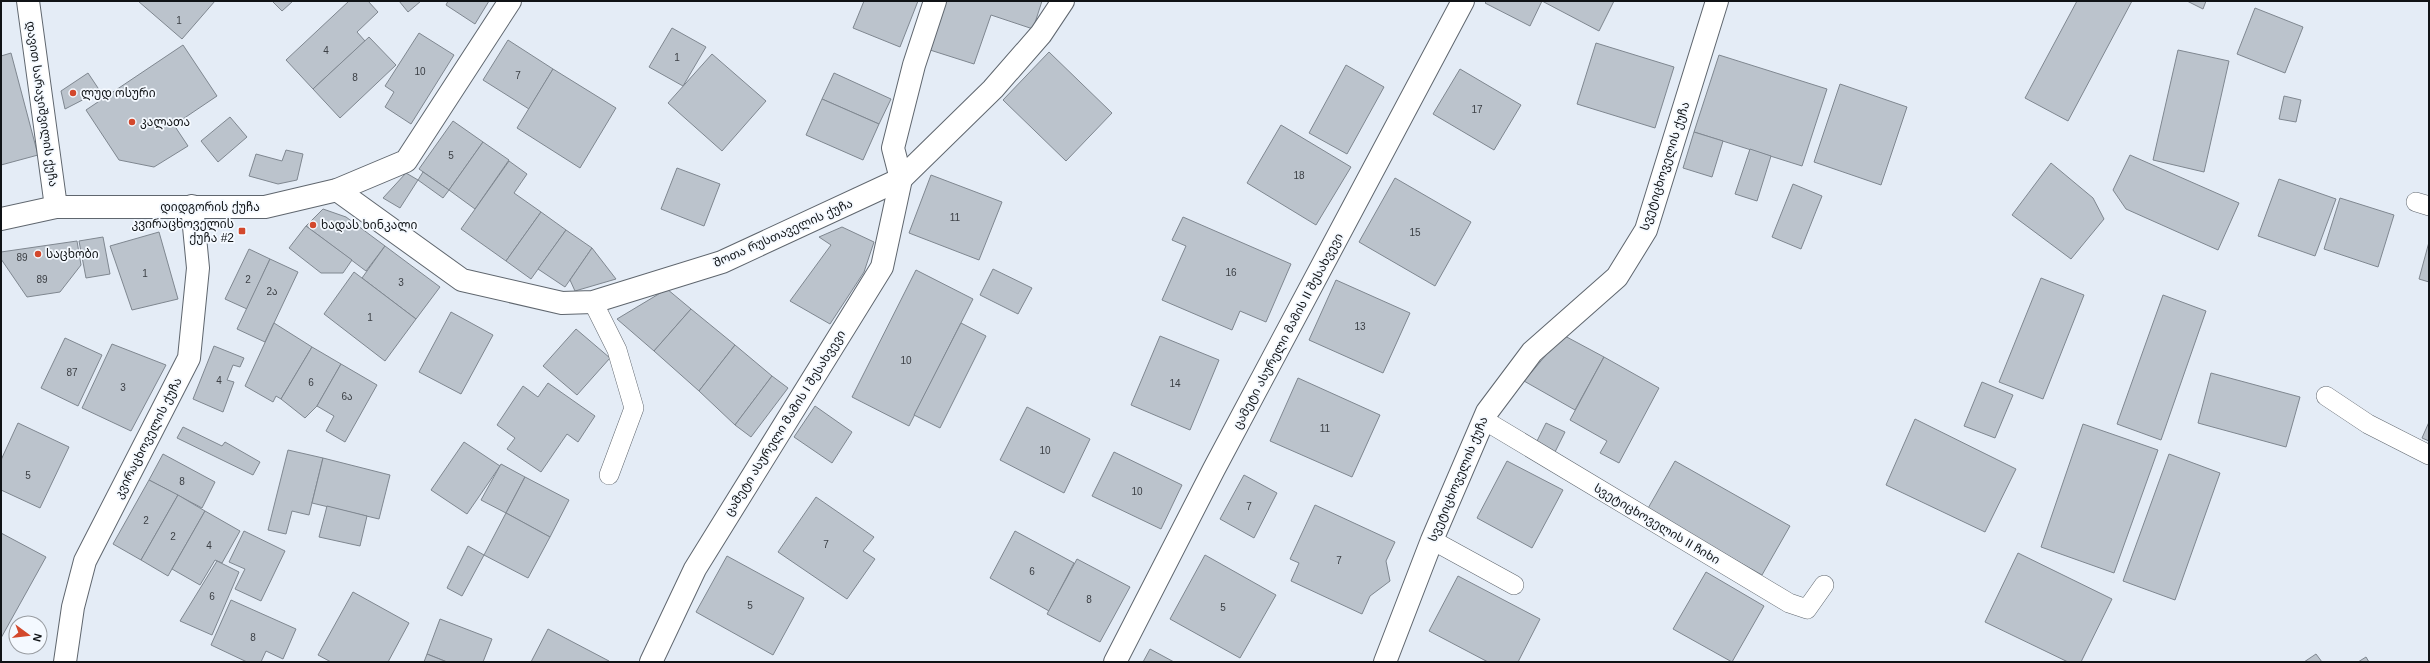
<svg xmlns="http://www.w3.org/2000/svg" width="2430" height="663" viewBox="0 0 2430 663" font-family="Helvetica,'Noto Sans Georgian',sans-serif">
  <rect width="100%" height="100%" fill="#e4ecf6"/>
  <g fill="#bbc3cc" stroke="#7f8790">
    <polygon points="138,1 215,1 182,39"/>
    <polygon points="272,1 293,1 282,11"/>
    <polygon points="349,1 368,1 378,12 357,32 365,41 313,89 286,60"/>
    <polygon points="399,1 421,1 408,12"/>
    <polygon points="448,1 489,1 475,24 446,5"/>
    <polygon points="864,1 918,1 900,47 853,28"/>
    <polygon points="946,1 1042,1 1033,29 991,15 974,64 930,50"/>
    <polygon points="1487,1 1542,1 1530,26 1485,3"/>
    <polygon points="1542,1 1614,1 1599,31"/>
    <polygon points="2077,1 2132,1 2068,121 2025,98"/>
    <polygon points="2187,1 2206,1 2203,9"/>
    <polygon points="2255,8 2303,27 2285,73 2237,54"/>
    <polygon points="672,28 706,47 683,86 649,67"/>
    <polygon points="419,33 454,55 411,124 385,107 394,92 385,86"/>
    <polygon points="369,37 396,65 340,118 313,89"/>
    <polygon points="508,40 553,69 529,109 483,80"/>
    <polygon points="1596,43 1674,67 1655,128 1577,104"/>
    <polygon points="183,45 217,96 174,125 188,146 154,167 119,160 86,110"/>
    <polygon points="2178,50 2229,61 2204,172 2153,160"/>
    <polygon points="1049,52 1112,113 1066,161 1003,100"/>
    <polygon points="11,53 38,155 1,165 1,56"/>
    <polygon points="712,54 766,101 722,151 668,103"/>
    <polygon points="1719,55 1827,89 1802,166 1694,132"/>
    <polygon points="1346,65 1384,87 1347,154 1309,133"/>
    <polygon points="553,69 616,108 580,168 517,128"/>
    <polygon points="1460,69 1521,105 1494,150 1433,114"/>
    <polygon points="88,73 100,91 65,109 61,91"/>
    <polygon points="834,73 891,99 879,124 822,99"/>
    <polygon points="1840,84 1907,107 1881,185 1814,162"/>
    <polygon points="2284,96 2301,100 2296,122 2279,119"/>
    <polygon points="822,99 879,124 863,160 806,135"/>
    <polygon points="230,117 247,137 218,162 201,141"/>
    <polygon points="453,121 483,142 449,190 419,169"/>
    <polygon points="1281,125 1351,167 1316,225 1247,183"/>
    <polygon points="1694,132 1723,141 1712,177 1683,168"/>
    <polygon points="483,142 509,160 475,209 449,190"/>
    <polygon points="1750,149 1771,156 1757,201 1735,194"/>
    <polygon points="286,150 303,154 297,180 278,184 249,176 256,154 282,161"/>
    <polygon points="2130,155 2239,203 2218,250 2126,209 2113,190"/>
    <polygon points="509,161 527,174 514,193 541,212 506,261 461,229"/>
    <polygon points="2051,163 2093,198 2104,219 2071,259 2012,215"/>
    <polygon points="677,168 720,184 704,226 661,209"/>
    <polygon points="423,172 449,190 443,198 418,180"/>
    <polygon points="406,173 418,180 400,208 383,198"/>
    <polygon points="931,175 1002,202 979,260 909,233"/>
    <polygon points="1395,178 1471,222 1435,286 1359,242"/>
    <polygon points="2279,179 2336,199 2315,256 2258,236"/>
    <polygon points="1793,184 1822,196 1801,249 1772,237"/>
    <polygon points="2340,198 2394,215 2378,267 2324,249"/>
    <polygon points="323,209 346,217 385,246 366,271 306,226"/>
    <polygon points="541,212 566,230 531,279 506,261"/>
    <polygon points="1183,217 1291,264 1266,322 1240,311 1232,330 1162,300 1186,246 1172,240"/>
    <polygon points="306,226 352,260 343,273 321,273 289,248"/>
    <polygon points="842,227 874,242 864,272 830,324 790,301 831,245 819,237"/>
    <polygon points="566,230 592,248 565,287 538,269"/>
    <polygon points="159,232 178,299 132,310 110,246"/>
    <polygon points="103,237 110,274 86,278 79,241"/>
    <polygon points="77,241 81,265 60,292 27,297 1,259 1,252"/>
    <polygon points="2429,242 2429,282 2419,279"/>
    <polygon points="385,246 440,287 416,319 362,278"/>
    <polygon points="592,248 616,279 575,291 570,280"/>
    <polygon points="249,249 270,259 247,309 225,299"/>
    <polygon points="270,259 298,272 265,342 237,329"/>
    <polygon points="993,269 1032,288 1018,314 980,295"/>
    <polygon points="916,270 973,299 909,426 852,397"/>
    <polygon points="354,272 416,319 385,361 324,314"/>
    <polygon points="2041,278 2084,295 2043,399 1999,382"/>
    <polygon points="1336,280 1410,313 1383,373 1309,340"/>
    <polygon points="667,289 691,309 654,351 617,319"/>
    <polygon points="2163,295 2206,311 2161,440 2117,424"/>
    <polygon points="691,309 735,345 699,391 654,351"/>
    <polygon points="451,312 493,335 461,394 419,372"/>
    <polygon points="274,323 312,347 281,399 276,396 273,402 245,386"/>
    <polygon points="961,323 986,336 940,428 914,415"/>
    <polygon points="576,329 610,358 577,395 543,366"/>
    <polygon points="1563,335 1604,357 1575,410 1524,381"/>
    <polygon points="1160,336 1219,360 1190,430 1131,405"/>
    <polygon points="65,338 102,355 78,406 41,388"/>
    <polygon points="112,344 166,365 131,431 82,408"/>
    <polygon points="735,345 772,376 735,425 699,391"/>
    <polygon points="214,346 244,358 240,367 233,365 227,380 234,382 223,412 193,399"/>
    <polygon points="312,347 341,364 317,406 305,418 281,399"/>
    <polygon points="1604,357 1659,388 1619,463 1600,453 1607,441 1570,420"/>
    <polygon points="341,364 377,385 345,442 326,431 334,416 317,406"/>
    <polygon points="2211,373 2300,397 2286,447 2198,423"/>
    <polygon points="772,376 788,388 751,437 735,425"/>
    <polygon points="1298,378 1380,415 1352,477 1270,441"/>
    <polygon points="1982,382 2013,395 1995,438 1964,426"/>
    <polygon points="548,383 595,416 578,442 567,434 541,472 507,449 515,438 497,425 523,386 538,397"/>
    <polygon points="815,406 852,432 832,463 794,437"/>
    <polygon points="1027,407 1090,439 1064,493 1000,460"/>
    <polygon points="1915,419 2016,469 1985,532 1886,485"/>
    <polygon points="2429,422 2429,441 2422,438"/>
    <polygon points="18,423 69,447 40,508 1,490 1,460"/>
    <polygon points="1546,423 1565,432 1555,452 1536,443"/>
    <polygon points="2083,424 2158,450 2114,573 2041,547"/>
    <polygon points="183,427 222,446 225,442 260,462 253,475 177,438"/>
    <polygon points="464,442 500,466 467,514 431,490"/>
    <polygon points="288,450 323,458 309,515 292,511 286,534 268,530"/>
    <polygon points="1114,452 1182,485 1161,529 1092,496"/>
    <polygon points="163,454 215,482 202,508 149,480"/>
    <polygon points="2169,454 2220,473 2175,600 2123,581"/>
    <polygon points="323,458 390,475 379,519 312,503"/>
    <polygon points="1507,461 1563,490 1532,548 1477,518"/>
    <polygon points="1675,461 1790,526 1762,575 1647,510"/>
    <polygon points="501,464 525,477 506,513 481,500"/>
    <polygon points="1244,475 1277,493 1254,538 1220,519"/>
    <polygon points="525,477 569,500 550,537 506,513"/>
    <polygon points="149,480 178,495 141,560 113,544"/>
    <polygon points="178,495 205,511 168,576 141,560"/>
    <polygon points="816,497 874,537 863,551 875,559 847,599 778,552"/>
    <polygon points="1315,505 1395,542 1386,561 1390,581 1370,596 1362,614 1291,581 1299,563 1290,559"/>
    <polygon points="327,506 367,516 360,546 319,537"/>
    <polygon points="205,511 240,531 222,563 215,560 200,585 172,569"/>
    <polygon points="506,513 550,537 528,578 484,555"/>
    <polygon points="244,531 285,551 261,601 235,589 245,569 229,562"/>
    <polygon points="1015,531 1074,563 1049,611 990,578"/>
    <polygon points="1,533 46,557 1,638"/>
    <polygon points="468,546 484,555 462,596 447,588"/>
    <polygon points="2018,553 2112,599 2081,662 2068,662 1985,622"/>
    <polygon points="1205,555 1276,595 1240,658 1170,619"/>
    <polygon points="727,556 804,598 773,655 696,612"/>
    <polygon points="1077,559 1130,587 1100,642 1047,614"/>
    <polygon points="217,561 239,572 212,635 180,621"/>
    <polygon points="1706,572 1764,606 1732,662 1673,629"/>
    <polygon points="1458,576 1540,619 1518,662 1488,662 1429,631"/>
    <polygon points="353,592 409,623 388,662 331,662 318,655"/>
    <polygon points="231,600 296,629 283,659 266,651 261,662 247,662 211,645"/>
    <polygon points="440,619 492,639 483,662 447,662 427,654"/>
    <polygon points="548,629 609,661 608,662 531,662"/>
    <polygon points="1150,649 1174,662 1143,662"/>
    <polygon points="427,654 447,662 424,662"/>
    <polygon points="2316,654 2322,662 2304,662"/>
    <polygon points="2366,657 2369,662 2358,662"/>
  </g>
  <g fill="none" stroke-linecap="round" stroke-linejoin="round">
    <defs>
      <g id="service">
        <polyline points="2416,202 2429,206"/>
        <polyline points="593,302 617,350 634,408 609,475"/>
        <polyline points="2326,396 2368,424 2429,455"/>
        <polyline points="1484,420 1789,603 1807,609 1824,585"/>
        <polyline points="1432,540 1514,585"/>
      </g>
      <g id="minor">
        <polyline points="28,1 56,207"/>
        <polyline points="337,190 462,280 562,303 593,302 722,262 901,179 993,89 1041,34 1063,1"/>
        <polyline points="651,662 695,569 882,267 901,179 893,148 914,65 935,1"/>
        <polyline points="1115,662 1214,469 1463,1"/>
        <polyline points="1385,662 1432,540 1487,412 1532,352 1617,277 1646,230 1717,1"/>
      </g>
      <g id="tertiary">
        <polyline points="1,219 56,207 265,207 337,190 406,161 510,1"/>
        <polyline points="65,662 73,607 85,561 189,358 198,268 192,206"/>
      </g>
    </defs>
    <use href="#service" stroke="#5f666e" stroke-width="20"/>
    <use href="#minor" stroke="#5f666e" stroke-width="24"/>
    <use href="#tertiary" stroke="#5f666e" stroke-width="24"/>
    <use href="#service" stroke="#fff" stroke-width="19"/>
    <use href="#minor" stroke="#fff" stroke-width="22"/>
    <use href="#tertiary" stroke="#fff" stroke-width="22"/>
  </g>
  <g fill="#d3482c" stroke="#f4f9ff" stroke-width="1.5">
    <circle cx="73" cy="93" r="4"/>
    <circle cx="132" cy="122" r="4"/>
    <circle cx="313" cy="225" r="4"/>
    <rect x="238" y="227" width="8" height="8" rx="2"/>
    <circle cx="38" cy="254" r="4"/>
  </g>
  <g text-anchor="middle" stroke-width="3.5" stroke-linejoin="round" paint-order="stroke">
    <g font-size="10" fill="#3b3f44">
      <text x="179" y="24">1</text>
      <text x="326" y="54">4</text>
      <text x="677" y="61">1</text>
      <text x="420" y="75">10</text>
      <text x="518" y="79">7</text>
      <text x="355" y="81">8</text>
      <text x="1477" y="113">17</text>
      <text x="451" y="159">5</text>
      <text x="1299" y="179">18</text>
      <text x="955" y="221">11</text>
      <text x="1415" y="236">15</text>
      <text x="22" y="261">89</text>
      <text x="1231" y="276">16</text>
      <text x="145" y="277">1</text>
      <text x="42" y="283">89</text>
      <text x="248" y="283">2</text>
      <text x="401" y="286">3</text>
      <text x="272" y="295">2ა</text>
      <text x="370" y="321">1</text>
      <text x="1360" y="330">13</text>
      <text x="906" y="364">10</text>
      <text x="72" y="376">87</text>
      <text x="219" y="384">4</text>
      <text x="311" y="386">6</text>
      <text x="1175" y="387">14</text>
      <text x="123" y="391">3</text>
      <text x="347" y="400">6ა</text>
      <text x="1325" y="432">11</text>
      <text x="1045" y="454">10</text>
      <text x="28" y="479">5</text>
      <text x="182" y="485">8</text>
      <text x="1137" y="495">10</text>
      <text x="1249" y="510">7</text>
      <text x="146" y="524">2</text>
      <text x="173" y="540">2</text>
      <text x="826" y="548">7</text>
      <text x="209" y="549">4</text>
      <text x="1339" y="564">7</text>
      <text x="1032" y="575">6</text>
      <text x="212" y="600">6</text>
      <text x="1089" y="603">8</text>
      <text x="750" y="609">5</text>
      <text x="1223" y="611">5</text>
      <text x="253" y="641">8</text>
    </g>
    <g font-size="12" fill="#101316" stroke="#f4f9ff" text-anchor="start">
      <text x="81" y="97">ლუდ ოსური</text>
      <text x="140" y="126">კალათა</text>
      <text x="234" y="228" text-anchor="end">კვირაცხოველის<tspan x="234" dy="14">ქუჩა #2</tspan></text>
      <text x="321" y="229">ხადას ხინკალი</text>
      <text x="46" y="258">საცხობი</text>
    </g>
    <g font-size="12" fill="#101316" stroke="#f4f9ff">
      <text transform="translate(42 104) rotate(82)" y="4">დავით სარაჯიშვილის ქუჩა</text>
      <text transform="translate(1665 166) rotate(-72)" y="4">სვეტიცხოველის ქუჩა</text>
      <text x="210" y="211">დიდგორის ქუჩა</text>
      <text transform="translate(783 233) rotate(-24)" y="4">შოთა რუსთაველის ქუჩა</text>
      <text transform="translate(1288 331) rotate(-62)" y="4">ცამეტი ასურელი მამის II შესახვევი</text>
      <text transform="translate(785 423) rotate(-58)" y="4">ცამეტი ასურელი მამის I შესახვევი</text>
      <text transform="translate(148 438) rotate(-63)" y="4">კვირაცხოველის ქუჩა</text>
      <text transform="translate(1458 479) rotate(-67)" y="4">სვეტიცხოველის ქუჩა</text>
      <text transform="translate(1657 524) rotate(31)" y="4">სვეტიცხოველის II ჩიხი</text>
    </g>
  </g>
  <rect width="2430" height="663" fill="none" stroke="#101316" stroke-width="4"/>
  <g transform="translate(28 635) rotate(105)"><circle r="19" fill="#f4f9ff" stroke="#999da2"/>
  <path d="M0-3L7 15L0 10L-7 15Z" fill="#d3482c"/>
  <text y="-6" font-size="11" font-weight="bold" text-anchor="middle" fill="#101316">N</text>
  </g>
</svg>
